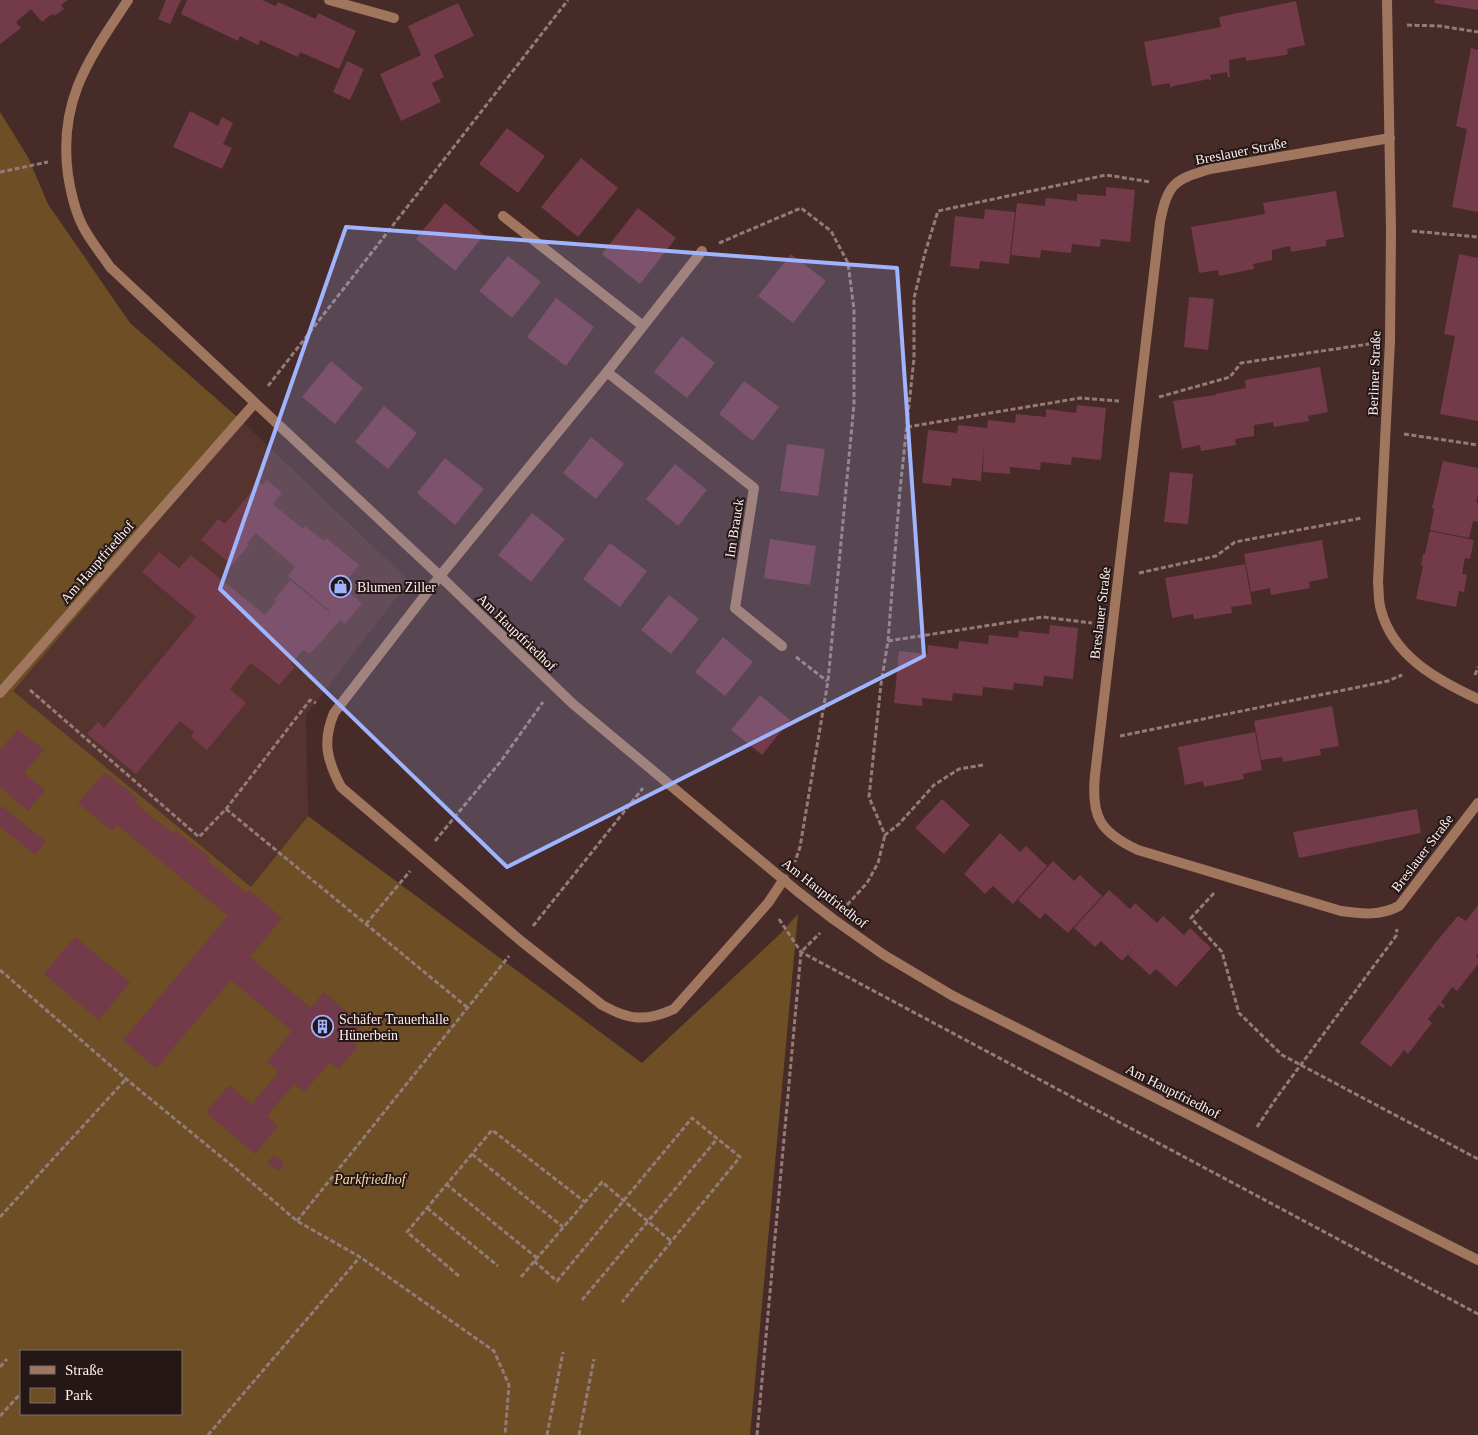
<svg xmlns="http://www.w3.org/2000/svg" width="1478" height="1435" viewBox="0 0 1478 1435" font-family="'Times New Roman',serif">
  <rect width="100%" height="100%" fill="#462b28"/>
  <polygon fill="#553430" points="243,422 409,581 306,715 308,816 251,887 12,691"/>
  <path fill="#6d4e25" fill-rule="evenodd" d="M0,112L28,157L48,204L130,323L243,422L13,691L251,887L308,816L642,1063L780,934L798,914L750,1435H0ZM21,1351H181V1414H21Z"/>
  <g fill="#733a49">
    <polygon points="0,0 68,0 61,5 64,9 54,16 52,14 42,22 31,9 16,22 21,28 0,44"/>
    <polygon points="166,0 181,0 170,24 158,19"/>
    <polygon points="187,0 262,0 276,6 278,2 316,19 318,13 356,31 339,69 300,52 298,57 260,40 258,45 240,36 238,41 181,14"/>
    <polygon points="1435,0 1478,0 1478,10 1434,3"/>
    <polygon points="1296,1 1305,45 1287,49 1288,54 1285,55 1246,61 1246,57 1229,60 1230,77 1228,77 1227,72 1210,75 1211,80 1209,80 1209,79 1173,86 1171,88 1169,83 1152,86 1144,42 1221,27 1219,17"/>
    <polygon points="458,3 474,36 434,55 444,77 432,83 441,102 401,121 380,74 421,55 408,26"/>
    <polygon points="1471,48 1478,50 1478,212 1452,207 1467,129 1456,126"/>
    <polygon points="347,61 364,69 350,100 333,92"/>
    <polygon points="190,111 218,126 222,117 233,123 223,144 232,148 222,169 173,147"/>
    <polygon points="507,128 545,156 518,193 479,164"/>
    <polygon points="581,158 618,188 578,237 541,207"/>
    <polygon points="1106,187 1135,190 1130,242 1101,239 1100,247 1072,244 1071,253 1041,250 1040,258 1011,255 1017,203 1045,206 1046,198 1077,201 1077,194 1106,196"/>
    <polygon points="1336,191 1344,237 1326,240 1326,246 1291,252 1290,246 1272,250 1272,260 1253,264 1254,269 1219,276 1218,270 1199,273 1191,227 1265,214 1263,203"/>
    <polygon points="445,203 484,235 455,271 416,239"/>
    <polygon points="638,208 676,238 640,284 602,254"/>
    <polygon points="985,209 1015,212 1009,264 980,261 979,269 950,266 955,216 984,219"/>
    <polygon points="791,254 826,281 793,323 758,296"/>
    <polygon points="1459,254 1478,258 1478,421 1440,414 1455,336 1444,334"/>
    <polygon points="508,256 541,282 512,318 479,291"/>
    <polygon points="1189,297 1214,299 1208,350 1184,347"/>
    <polygon points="556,298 594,327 566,366 527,337"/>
    <polygon points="682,336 715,363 687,398 654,372"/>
    <polygon points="331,361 363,388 335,424 302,397"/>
    <polygon points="1320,367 1328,412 1308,416 1309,421 1274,427 1273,422 1254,425 1254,436 1235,439 1236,445 1201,451 1200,445 1182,449 1173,401 1216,395 1215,394 1246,388 1245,380"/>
    <polygon points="744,381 779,407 753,441 719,414"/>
    <polygon points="1077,405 1106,408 1101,460 1072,457 1071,465 1041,462 1040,470 1010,467 1010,474 983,472 984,448 981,481 952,478 951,486 922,483 928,430 957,433 958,425 987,428 988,420 1015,423 1016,414 1046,417 1046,409 1076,413"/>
    <polygon points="384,406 417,433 388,469 355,442"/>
    <polygon points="591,437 624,464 596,499 563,473"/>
    <polygon points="787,444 825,449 818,496 780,491"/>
    <polygon points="445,458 484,489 455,525 417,493"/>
    <polygon points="1443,461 1478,468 1478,493 1476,503 1478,503 1478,522 1473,521 1469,538 1430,530 1434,509 1432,508"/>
    <polygon points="675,464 707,490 678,526 646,499"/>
    <polygon points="1170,472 1193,474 1188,524 1164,522"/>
    <polygon points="267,480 282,493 273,504 303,529 305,526 324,541 326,538 359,565 342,586 362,603 345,624 340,620 310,654 303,650 291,664 295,667 279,685 251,663 230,689 246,703 207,750 191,737 194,732 180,721 136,774 87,734 98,722 104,728 196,617 142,572 159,552 179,568 191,555 265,615 276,602 274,600 290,580 329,612 330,611 288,576 295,567 256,533 247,543 249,545 232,565 201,540 218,519 225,524 259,482 263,485"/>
    <polygon points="532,513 565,539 531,582 498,555"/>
    <polygon points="1430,531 1474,540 1470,559 1465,558 1462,574 1467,575 1464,592 1459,591 1456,607 1416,599 1423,566 1421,566 1423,554 1425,554"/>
    <polygon points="770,539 816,546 810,585 764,578"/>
    <polygon points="1322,540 1328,578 1309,582 1310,588 1271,595 1270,588 1251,592 1244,554"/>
    <polygon points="610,543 647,571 620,607 583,579"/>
    <polygon points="1245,564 1252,604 1231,607 1232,613 1194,619 1193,614 1172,618 1165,578"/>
    <polygon points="669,595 699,619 671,654 641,630"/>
    <polygon points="1050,625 1078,628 1073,679 1044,676 1043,686 1014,683 1013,690 983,687 982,696 953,693 954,683 952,701 922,698 922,706 894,703 899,651 927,654 928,645 958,649 959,641 988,644 989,635 1018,638 1019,631 1049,634"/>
    <polygon points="723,637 753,662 725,696 695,672"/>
    <polygon points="760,695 790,720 762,755 731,730"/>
    <polygon points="1332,706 1339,746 1320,749 1321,755 1283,762 1282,757 1261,760 1254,721"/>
    <polygon points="18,729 44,750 24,773 45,790 28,811 0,787 0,750"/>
    <polygon points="1255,732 1262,770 1243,774 1244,779 1204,787 1203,781 1185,785 1178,747"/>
    <polygon points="105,772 138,799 135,803 174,834 176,831 210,858 208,861 246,893 249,890 282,918 250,957 311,1008 324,992 362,1024 349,1039 358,1046 339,1069 330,1062 304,1092 294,1084 267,1116 278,1126 255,1154 206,1112 229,1085 252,1104 279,1071 267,1062 292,1031 231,980 156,1068 123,1040 228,916 117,825 112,831 78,803"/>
    <polygon points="942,799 970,825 944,854 915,828"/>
    <polygon points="2,806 46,842 35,855 0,826 0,808"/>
    <polygon points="1417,809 1421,833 1299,858 1293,832"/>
    <polygon points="1000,833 1020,852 1026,846 1047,866 1013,904 993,886 985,894 964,874"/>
    <polygon points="1053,861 1074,881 1080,875 1102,896 1068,933 1045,913 1040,919 1018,900"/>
    <polygon points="1109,890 1130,909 1135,903 1157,923 1163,916 1184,935 1190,928 1211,948 1176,987 1156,969 1150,975 1128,955 1144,937 1122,961 1101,941 1095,947 1074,928"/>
    <polygon points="1478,905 1478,954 1476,957 1478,958 1478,964 1457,991 1452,987 1441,1002 1445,1006 1443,1008 1439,1005 1428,1019 1432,1023 1408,1054 1404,1050 1391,1067 1360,1043 1436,942 1458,916 1466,921"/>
    <polygon points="75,937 130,982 99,1020 44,974"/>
    <polygon points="274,1155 284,1163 278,1171 267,1163"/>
  </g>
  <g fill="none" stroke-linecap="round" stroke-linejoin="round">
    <g stroke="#927c79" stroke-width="3" stroke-dasharray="5 2.5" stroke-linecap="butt">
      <polyline points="1407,25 1440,26 1478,32"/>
      <polyline points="0,172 48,162"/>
      <polyline points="1412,231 1478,237"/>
      <polyline points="719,243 801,208 831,231 848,263 854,310 854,404 828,681 800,847 795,862"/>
      <polyline points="268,386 568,0"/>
      <polyline points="1159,397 1230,377 1241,363 1369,344"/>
      <polyline points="907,427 1080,398 1119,401"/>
      <polyline points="1404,434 1478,445"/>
      <polyline points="1139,573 1216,556 1235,542 1362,518"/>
      <polyline points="888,641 1043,617 1092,623"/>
      <polyline points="796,657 827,681"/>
      <polyline points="1475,675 1478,667"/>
      <polyline points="30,690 199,837 226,809 310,700 316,703"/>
      <polyline points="1120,736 1388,681 1402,675"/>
      <polyline points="983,765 959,769 934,785 899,824 885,835 869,797 881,684 888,641 900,490 914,358 914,298 925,253 938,211 1106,175 1151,182"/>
      <polyline points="226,809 468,1008"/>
      <polyline points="435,841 501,761 543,702"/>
      <polyline points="1214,893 1191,918 1222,952 1239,1013 1282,1055 1478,1159"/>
      <polyline points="847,905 867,883 878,863 885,835"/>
      <polyline points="779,919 801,952 1478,1314"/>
      <polyline points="366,924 410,871"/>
      <polyline points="533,926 643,788"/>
      <polyline points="0,970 126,1079 236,1169 297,1221 360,1257 494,1351 509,1385 505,1435"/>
      <polyline points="1257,1127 1277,1097 1396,936 1397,929"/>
      <polyline points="472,1154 563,1227"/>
      <polyline points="446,1184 537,1258"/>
      <polyline points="427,1208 498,1266"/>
      <polyline points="0,1217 126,1079"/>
      <polyline points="297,1221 509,956"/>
      <polyline points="534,1261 557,1281 692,1118 740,1157 622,1302"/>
      <polyline points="459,1276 407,1232 492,1130 585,1202"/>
      <polyline points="521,1277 602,1182 672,1242"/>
      <polyline points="582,1300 717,1139"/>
      <polyline points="0,1367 7,1359"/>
      <polyline points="0,1416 21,1393"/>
      <polyline points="208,1435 360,1257"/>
      <polyline points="547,1435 563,1352"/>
      <polyline points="579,1435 594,1359"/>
      <polyline points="757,1435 801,952 820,933"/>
    </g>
    <g stroke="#a1765f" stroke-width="10">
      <polyline points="329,0 394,18"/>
      <path d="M440,576L334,713C322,742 327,760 341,787L521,941L602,1005C629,1020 645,1022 674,1009L768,903L784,879"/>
      <polyline points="0,693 254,404"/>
    </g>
    <g stroke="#a1765f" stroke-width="10">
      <path d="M128,0C89,59 58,100 68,175C71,194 76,216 86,232C93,244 102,255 110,267L440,576L573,704L797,891L833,919L884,955L953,996L1478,1260"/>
      <path d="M1387,0L1391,230L1390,341L1378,582C1379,591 1378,601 1381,610C1393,656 1437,680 1478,699"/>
      <path d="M1390,138L1210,169C1174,180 1168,183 1160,222L1095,775C1091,816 1099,832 1138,850L1341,911C1362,914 1380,916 1399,906L1478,803"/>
      <polyline points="503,216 643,326"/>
      <polyline points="607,372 754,488 735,608 782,646"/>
      <polyline points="440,576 607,372 702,251"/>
    </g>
  </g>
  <path fill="#a0b3fd" fill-opacity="0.2" stroke="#a0b3fd" stroke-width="4" stroke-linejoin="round" d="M346,227L897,268L924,656L507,867L220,589Z"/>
  <defs>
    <symbol id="shop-ring" viewBox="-11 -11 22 22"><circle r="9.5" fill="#241716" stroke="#a0b3fd" stroke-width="1.5"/><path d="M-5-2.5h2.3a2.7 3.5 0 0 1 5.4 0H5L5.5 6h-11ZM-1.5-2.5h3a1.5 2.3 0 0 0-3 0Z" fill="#a0b3fd"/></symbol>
    <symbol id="building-ring" viewBox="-11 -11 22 22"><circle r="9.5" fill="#241716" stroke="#a0b3fd" stroke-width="1.5"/><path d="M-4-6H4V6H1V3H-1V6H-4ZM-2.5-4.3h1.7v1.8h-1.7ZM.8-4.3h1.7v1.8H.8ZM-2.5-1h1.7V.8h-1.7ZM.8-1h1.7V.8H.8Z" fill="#a0b3fd"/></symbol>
  </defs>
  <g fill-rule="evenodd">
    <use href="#shop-ring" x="328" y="574" width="25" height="25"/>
    <use href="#building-ring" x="310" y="1014" width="25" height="25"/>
  </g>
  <g text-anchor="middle" stroke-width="4" stroke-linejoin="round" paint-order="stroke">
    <g font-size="14" fill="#fff0ee" stroke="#241716">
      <text transform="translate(1241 151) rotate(-11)" y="5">Breslauer Straße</text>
      <text transform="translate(1374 373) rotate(-88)" y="5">Berliner Straße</text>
      <text transform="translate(734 528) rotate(-81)" y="5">Im Brauck</text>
      <text transform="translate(97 562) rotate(-49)" y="5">Am Hauptfriedhof</text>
      <text transform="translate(1100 613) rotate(-83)" y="5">Breslauer Straße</text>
      <text transform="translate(517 632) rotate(44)" y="5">Am Hauptfriedhof</text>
      <text transform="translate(1422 853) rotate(-53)" y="5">Breslauer Straße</text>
      <text transform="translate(825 893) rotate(38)" y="5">Am Hauptfriedhof</text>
      <text transform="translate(1173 1091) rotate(27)" y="5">Am Hauptfriedhof</text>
    </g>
    <g font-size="14" fill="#fff0ee" stroke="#241716" text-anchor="start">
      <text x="357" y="592">Blumen Ziller</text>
      <text x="339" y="1024">Schäfer Trauerhalle<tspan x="339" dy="16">Hünerbein</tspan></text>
    </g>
    <g font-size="14" font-style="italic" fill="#f9d7ac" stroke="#241716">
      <text x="370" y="1184">Parkfriedhof</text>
    </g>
  </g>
  <rect x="20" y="1350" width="162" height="65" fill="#241716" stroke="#7c6e6c"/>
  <rect x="30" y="1366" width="25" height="8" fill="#a1765f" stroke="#7c6e6c"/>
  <text x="65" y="1375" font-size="15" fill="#fff0ee">Straße</text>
  <rect x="30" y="1388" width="25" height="15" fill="#6d4e25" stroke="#7c6e6c"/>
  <text x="65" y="1400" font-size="15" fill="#fff0ee">Park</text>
</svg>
